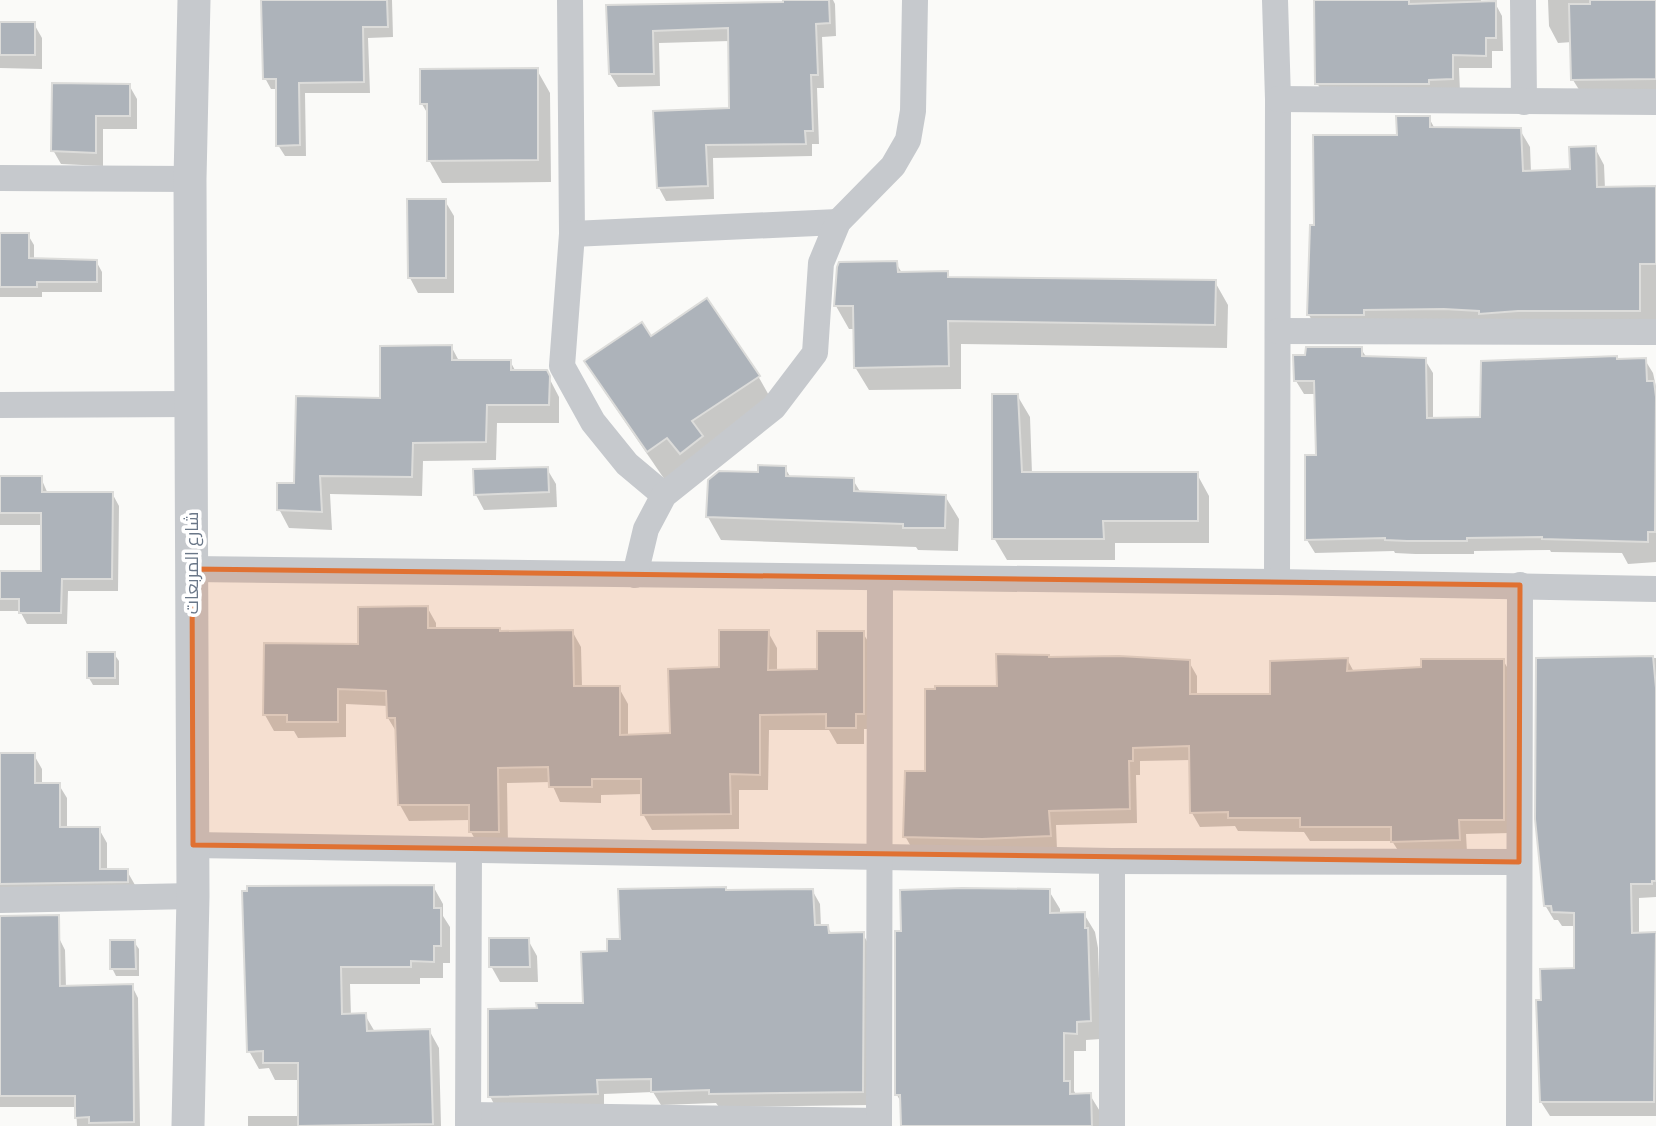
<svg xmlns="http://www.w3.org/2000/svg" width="1656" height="1126" viewBox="0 0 1656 1126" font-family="Mulish,Cairo,sans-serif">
  <rect width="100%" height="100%" fill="#fafaf8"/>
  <g fill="#0003">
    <polygon points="263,0 392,0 393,37 368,38 370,93 305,93 306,156 285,156 278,145 277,89 271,89 265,78"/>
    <polygon points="785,0 833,0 835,4 836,36 822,37 824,88 817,88 819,144 812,144 812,156 713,158 714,199 666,201 659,188 731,110 730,41 659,43 660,86 618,87 610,74 608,8 785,4"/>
    <polygon points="1316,0 1481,0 1481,3 1495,3 1502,16 1503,51 1492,51 1492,68 1459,68 1460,92 1325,96 1317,83"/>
    <polygon points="1548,0 1656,0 1656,97 1583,96 1573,80 1572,42 1558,43 1549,26"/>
    <polygon points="0,24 34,24 42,38 42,69 0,68"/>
    <polygon points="537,70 550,93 551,182 442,183 429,160 429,116 422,104"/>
    <polygon points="129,85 137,99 137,129 103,129 103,166 61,164 53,150"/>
    <polygon points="1429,118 1435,129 1520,130 1530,147 1531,172 1572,171 1595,148 1604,165 1605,189 1656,188 1656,326 1318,332 1309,315 1316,227 1398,137"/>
    <polygon points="445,201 454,216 454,293 418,293 410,278"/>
    <polygon points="0,235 28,235 34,245 34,260 96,261 102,272 102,292 42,292 42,297 0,297"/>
    <polygon points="896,263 902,273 947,273 950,279 1215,282 1228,305 1227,348 961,344 961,389 869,390 855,367 855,329 849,329 836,306"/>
    <polygon points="651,338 758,376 775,406 665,480 604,391 587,362"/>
    <polygon points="451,346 459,361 510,361 516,372 546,372 559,397 559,423 497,423 496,460 423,461 422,496 330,494 332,530 289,528 279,509 296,485 382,400"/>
    <polygon points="1361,349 1367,358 1425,360 1433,373 1433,420 1482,419 1618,361 1645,360 1653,373 1656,387 1656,562 1628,564 1622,553 1551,552 1550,550 1474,551 1474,554 1415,554 1395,553 1394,551 1315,553 1307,540 1318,457 1316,394 1304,394 1296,381"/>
    <polygon points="1017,395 1030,417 1032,474 1197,474 1209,496 1209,543 1115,543 1115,560 1007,560 994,538"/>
    <polygon points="785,468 791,478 853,480 861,493 945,496 959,519 958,551 918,550 916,547 721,540 708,517 759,474"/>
    <polygon points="547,469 556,484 557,507 484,510 476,495"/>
    <polygon points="0,478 41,478 48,494 112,493 119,506 118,591 68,591 67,624 27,624 20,611 0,611 0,573 42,573 43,525 0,525"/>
    <polygon points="427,607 436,623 436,630 501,633 572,631 581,647 582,687 619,688 628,704 628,736 672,735 721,669 768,632 777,648 777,671 819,671 863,633 872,648 872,729 864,729 864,744 837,744 829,730 769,730 768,790 739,790 739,829 652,830 643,814 643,794 601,795 601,803 560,802 551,782 507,783 508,848 480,848 471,832 471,820 409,821 400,805 397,733 388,718 388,706 346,704 346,737 298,738 294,731 274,731 265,715 360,646"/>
    <polygon points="114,654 119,661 119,685 93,685 89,678"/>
    <polygon points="1656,658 1656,897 1639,898 1639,934 1656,934 1656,1116 1550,1116 1541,1102 1542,1001 1576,969 1576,926 1562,926 1558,920 1554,920 1545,905 1537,660"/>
    <polygon points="1049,659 1189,662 1197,676 1197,696 1272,695 1347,659 1354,672 1503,660 1511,674 1511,833 1466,834 1467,853 1401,855 1392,841 1310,841 1304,832 1238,831 1235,826 1200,827 1192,813 1191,760 1140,761 1140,775 1136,775 1137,823 1056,825 1057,850 913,850 905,836 927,773 999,687"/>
    <polygon points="0,755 34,755 42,769 42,784 59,785 67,798 67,829 99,829 107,843 107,871 127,871 135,885 0,891"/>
    <polygon points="433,886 443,904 443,916 450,927 450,963 443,963 443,978 420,978 420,984 350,984 351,1016 365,1015 375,1032 429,1030 439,1048 441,1126 248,1126 248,1116 300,1116 300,1080 275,1080 269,1068 259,1069 249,1051 243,893"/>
    <polygon points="812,890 820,904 821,927 827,927 832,934 863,934 870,947 870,1105 719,1107 716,1103 661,1105 653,1092 604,1094 604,1107 497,1110 490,1096 538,1009 584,1004 609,953 622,941"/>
    <polygon points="1049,891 1060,909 1060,914 1084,914 1095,932 1098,948 1101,1039 1086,1040 1086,1051 1074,1051 1074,1091 1077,1096 1090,1095 1101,1113 1101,1126 903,1126 902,1104 897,1095"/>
    <polygon points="59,938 65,950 66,988 132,986 138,998 140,1126 77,1126 76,1107 0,1107 0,939"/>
    <polygon points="528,940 537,956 538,982 500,982 491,966"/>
    <polygon points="134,942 139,949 139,976 116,976 112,968"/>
  </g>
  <g fill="#adb3ba" stroke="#dcdcda" stroke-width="2">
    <polygon points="261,0 387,0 388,27 363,27 364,82 299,83 300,145 276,146 276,79 263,79"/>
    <polygon points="783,0 829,0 830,23 816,24 818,75 811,75 813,131 805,131 806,144 706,145 708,186 657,188 653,111 729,108 728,28 653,31 654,74 609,74 606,5 783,2"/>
    <polygon points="1314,0 1409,0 1409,4 1496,1 1496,38 1486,38 1486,56 1453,55 1453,79 1429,80 1429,84 1315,84"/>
    <polygon points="1590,0 1656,0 1656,79 1571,80 1569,4 1590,4"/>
    <rect x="0" y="22" width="35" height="33"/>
    <polygon points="538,68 538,160 427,161 427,104 420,104 420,69"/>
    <polygon points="52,83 130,84 130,116 96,116 96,153 51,151"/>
    <polygon points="1396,116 1430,116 1430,127 1521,128 1523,171 1570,169 1569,147 1596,146 1597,187 1656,186 1656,264 1640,264 1640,311 1518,311 1479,314 1479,311 1444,309 1364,310 1364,315 1307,315 1310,225 1314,225 1313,135 1397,135"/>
    <polygon points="407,199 446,199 446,278 408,278"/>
    <polygon points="0,233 29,233 29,258 97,260 97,282 37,282 37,287 0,287"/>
    <polygon points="897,261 898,272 948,271 948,277 1216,280 1215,325 948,321 949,366 854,368 853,306 834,306 837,267 839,262"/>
    <polygon points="707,298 760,376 692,421 703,436 680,454 667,438 647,452 584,361 642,322 651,336"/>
    <polygon points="452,345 452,360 511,360 511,370 547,370 550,376 549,405 487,405 486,442 413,443 412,477 320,476 322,512 277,510 277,483 294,483 296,396 380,398 380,346"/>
    <polygon points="1306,347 1362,347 1362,356 1426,358 1427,418 1480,417 1481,361 1617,356 1617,359 1646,358 1647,381 1654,381 1656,397 1655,532 1648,532 1648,542 1542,539 1542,537 1467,538 1467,541 1407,541 1385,540 1385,538 1305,540 1305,455 1316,455 1314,381 1294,381 1293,355 1305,355"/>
    <polygon points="992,394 1018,394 1022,472 1198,472 1198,521 1103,521 1104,539 992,539"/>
    <polygon points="758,465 786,466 786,476 854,478 854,491 946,495 945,528 903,528 903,524 706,517 708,480 719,471 758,472"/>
    <polygon points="548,467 549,492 474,495 473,469"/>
    <polygon points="0,476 42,476 42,492 113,492 112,579 62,579 61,613 19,613 19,599 0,599 0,571 41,571 41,513 0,513"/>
    <polygon points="428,606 428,628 500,628 500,631 573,630 574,686 620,686 620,735 670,733 668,669 719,667 719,630 769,630 768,670 817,669 817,631 864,631 864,714 856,714 856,728 826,728 826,714 760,715 760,775 730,774 731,814 641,815 641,779 592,779 592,787 549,787 548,767 498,768 499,832 469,832 469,805 398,805 395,718 387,718 386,691 338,689 338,722 287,722 287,715 263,715 264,643 358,644 358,607"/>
    <rect x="87" y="652" width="28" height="26"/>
    <polygon points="996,654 1049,655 1049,657 1119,656 1190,660 1190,694 1270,694 1270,661 1348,658 1347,671 1421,667 1421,659 1504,659 1504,820 1459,820 1460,840 1391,842 1391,827 1300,827 1300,818 1228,818 1228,812 1190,813 1189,746 1133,748 1133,761 1129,761 1130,809 1049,811 1051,836 982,839 903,837 905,771 925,771 925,689 935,689 935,686 997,686"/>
    <polygon points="1653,656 1656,688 1656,881 1652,881 1652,884 1631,884 1632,933 1656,932 1654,1102 1540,1102 1536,1000 1541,1000 1540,969 1574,968 1574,913 1552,912 1551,906 1544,906 1535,819 1536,658"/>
    <polygon points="0,753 35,753 35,783 60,783 60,827 100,827 100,869 128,869 128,882 0,884"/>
    <polygon points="434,885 434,908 441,908 441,946 434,946 434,962 411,961 411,967 341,967 342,1014 366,1013 367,1031 430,1029 433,1124 298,1126 298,1063 263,1063 263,1051 247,1052 242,891 247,891 247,886"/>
    <polygon points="726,887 726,890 813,889 815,925 828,925 829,933 864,932 863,1092 709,1094 709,1090 651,1092 651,1079 597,1080 598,1094 488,1097 488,1009 537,1008 536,1003 583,1003 581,952 607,951 607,939 620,939 618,889"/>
    <polygon points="962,888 1050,889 1050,913 1085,912 1085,928 1088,928 1091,1021 1077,1022 1077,1034 1064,1033 1064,1081 1070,1081 1070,1094 1091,1093 1092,1126 901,1126 900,1095 895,1095 895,931 901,931 900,890"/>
    <polygon points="59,915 60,986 133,984 134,1122 89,1123 89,1117 75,1118 75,1096 0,1096 0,916"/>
    <polygon points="489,938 529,938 530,967 489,967"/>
    <polygon points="110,940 135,940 136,969 110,969"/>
  </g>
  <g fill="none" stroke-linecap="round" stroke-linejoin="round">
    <g stroke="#c6c9cd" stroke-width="26">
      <polyline points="570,0 572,234"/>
      <polyline points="1275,0 1278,99 1277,582"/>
      <polyline points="1523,0 1524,102"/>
      <polyline points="1278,99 1656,102"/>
      <polyline points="0,178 190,179"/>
      <polyline points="1278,331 1656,332"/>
      <polyline points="0,405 191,404"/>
      <polyline points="664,495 627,464 593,422 562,366 572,234 838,222"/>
      <polyline points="192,569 1277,582 1656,589"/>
      <polyline points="635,575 646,529 664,495 774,407 815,353 821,263 838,222 893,166 908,140 913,111 915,0"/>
      <polyline points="193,845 1112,861 1519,862"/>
      <polyline points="0,900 193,896"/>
      <polyline points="468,1115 879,1121"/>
      <polyline points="468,1126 469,851"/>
      <polyline points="879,1126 880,578"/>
      <polyline points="1112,1126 1112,861"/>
      <polyline points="1519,1126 1520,585"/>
    </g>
    <polyline stroke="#c6c9cd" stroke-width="33" points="188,1126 193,896 190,179 194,0"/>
  </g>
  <path fill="#e07132" fill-opacity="0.2" stroke="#e07132" stroke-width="5" stroke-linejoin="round" d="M192,569L1520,585L1519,862L193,845Z"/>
  <g text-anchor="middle" stroke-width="7" stroke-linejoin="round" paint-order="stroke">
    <g font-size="18" fill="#6a7788" stroke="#fff">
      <text transform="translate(192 563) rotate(-90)" y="6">شارع المربعات</text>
    </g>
  </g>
</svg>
